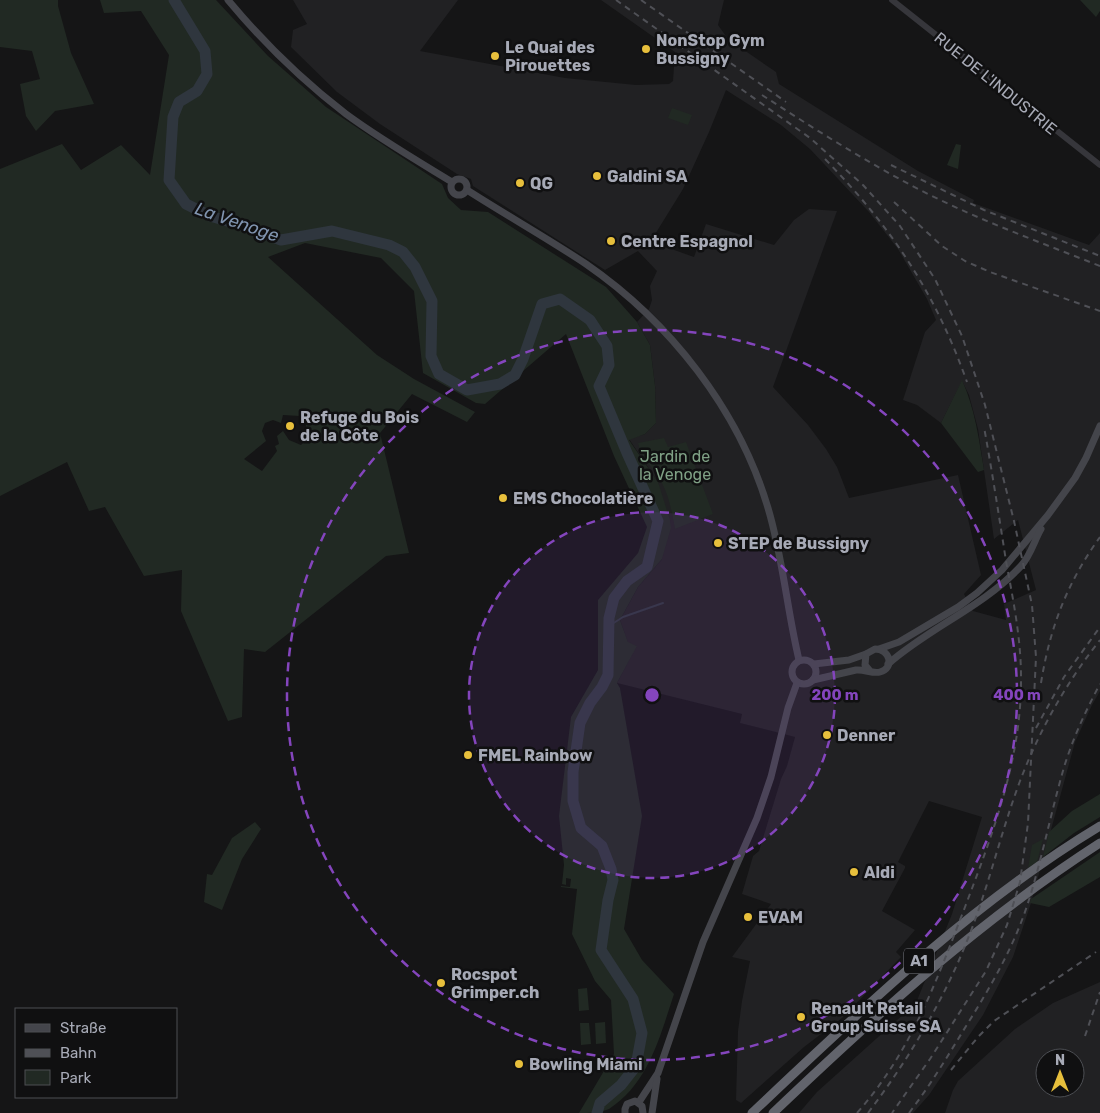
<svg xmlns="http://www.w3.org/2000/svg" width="1100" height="1113" viewBox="0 0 1100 1113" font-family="Rubik,sans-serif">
  <rect width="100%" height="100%" fill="#151516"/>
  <g fill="#212123" fill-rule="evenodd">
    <path d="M293,0H458L420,51L565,78L636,85L669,84L673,81L675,52L601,0H724L718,25L728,39L776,72L779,84L918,171L974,200L973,203L1089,245L1100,233V691L1092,705L1075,742L1031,903L1013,957L983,1015L929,1095L913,1113H799L817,1092L916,1003L952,914L982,817L929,801L898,862L905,866V868L882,911L915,930L896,952L901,957L842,1018L804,1047L741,1103L736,1100L738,1031L742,1001L750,961L732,957L771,904L742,894L753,856L759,851L781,779L787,766L795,737L740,723L742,714L617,683L636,646L628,643L620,620L638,587L662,559L658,482L629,439L645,434L656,423L655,386L650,345L637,322L649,309L652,300L650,286L657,271L638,251L605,270L473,186L471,179L457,174L380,124L337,92L291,47L293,30L307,24ZM726,90L781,125L810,149L869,212L898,249L927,299L936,320L925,332L903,400L917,405L941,423L962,381L969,395L978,429L994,539L1018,520L1036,590L1004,604L1006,620L973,611L964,594L981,575L958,475L849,498L837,467L826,449L808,425L773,387L837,211L809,209L794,220L774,245L706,224L694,257L663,246L654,236L683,189L709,132Z"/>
    <path d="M1100,982V1113H945L953,1090L958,1081L1015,1029L1053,1003ZM1045,1058H1075V1088H1045Z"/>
  </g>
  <g fill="#212923" fill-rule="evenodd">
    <polygon points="0,0 58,0 58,6 71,53 94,104 55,111 36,131 26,116 20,84 40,79 32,51 0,47"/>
    <path d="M100,0H216L268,56L326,107L442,184L448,198L461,210L488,212L606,287L637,322L650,345L655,386L656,423L645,434L629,440L658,482L670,520L671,528L662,559L638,587L620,620L628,642L637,646L617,683L620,688L642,816L624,929L642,960L674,994C660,1036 649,1083 609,1109C600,1113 589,1113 579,1113L614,1054L611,1000L595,981L572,934L577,889L561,887V886L570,887L571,879L566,878V885L562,884L564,865L559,816L571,717L598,670V600L638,553L647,527L614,456L566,334L485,404L476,403L423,373L414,291L381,258L305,243L268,257L377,355L414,379L475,412L467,422L412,394L380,433L409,553L386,556L265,652L244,649L242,717L228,721L181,611L182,570L144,576L105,507L89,511L67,462L0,496V169L62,144L81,170L121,145L150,175L169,55L141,11L104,13ZM283,415L300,416L306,425L305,441L301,445L289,440L283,431L277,436L279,444L275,446L277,451L262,471L244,459L266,441L262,431L265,423L273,420L281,423Z"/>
    <polygon points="1080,0 1100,0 1100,11 1096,17"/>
    <polygon points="672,108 692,115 688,125 668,118"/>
    <polygon points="956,144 961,145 958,169 947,165"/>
    <path d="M962,380C975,409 979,439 984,470L978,472L941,423Z"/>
    <path d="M664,438L668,447L686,442L713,514L675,529C672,513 669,494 660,480C653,467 641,458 638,443Z"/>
    <polygon points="1100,794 1100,817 1074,833 1043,857 1049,832 1072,811"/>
    <polygon points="255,822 261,829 242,859 222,910 204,902 207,874 212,875 232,838"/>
    <polygon points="1043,839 1037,862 1028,868 1032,845"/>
    <polygon points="1100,852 1100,877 1049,907 1030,903 1031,899"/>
    <polygon points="587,988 589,1010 579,1011 578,989"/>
    <polygon points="605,1022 606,1043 596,1044 595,1023"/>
    <polygon points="580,1023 589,1023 591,1044 581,1045"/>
  </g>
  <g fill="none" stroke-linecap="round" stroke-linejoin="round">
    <polyline stroke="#2f363e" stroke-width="2" points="609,626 623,617 663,603"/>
    <polyline stroke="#2f363e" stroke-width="11" points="174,0 205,51 207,74 197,91 179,102 173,117 169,180 186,204 210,216 241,225 281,240 332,231 389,245 403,252 415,267 432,301 431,356 439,374 467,390 500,384 515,375 523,359 542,304 560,299 590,320 607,346 609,365 599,386 627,453 658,521 647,567 627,581 614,598 609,618 608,675 602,687 590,703 580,723 573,772 573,801 581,828 602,846 611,869 613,880 608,900 601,950 633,999 642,1033 636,1066 621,1085 600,1103 597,1113"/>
    <polyline stroke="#36363b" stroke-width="6" points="892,0 1100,165"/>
    <g stroke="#44454b" stroke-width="7">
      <path d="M228,0C263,42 303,81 346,114C380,139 416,160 452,182"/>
      <circle cx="459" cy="187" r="8"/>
      <path d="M467,190C506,215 547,238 586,264C670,322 739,410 768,508C783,558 787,610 799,660"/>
      <polyline points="879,649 899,642 958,607 977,593 1002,570 1048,515 1075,478 1086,458 1100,426"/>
      <circle cx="804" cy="672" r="12"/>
      <polyline points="814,664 849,660 866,654"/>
      <path d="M888,664C930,627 983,607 1021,566C1031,555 1034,541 1041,529"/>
      <path d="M813,680L856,670C864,669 873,674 880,672C895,668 890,649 875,649L866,654L865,665L870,671"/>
      <polyline points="639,1102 658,1073 703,942 757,818 771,777 788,708 797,683"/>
      <polyline points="625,1113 625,1109 627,1104 635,1101 642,1106 643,1113"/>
      <polyline points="652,1113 657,1079"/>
    </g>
    <g stroke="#62646c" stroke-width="9">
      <path d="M752,1113C860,1011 972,903 1100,826"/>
      <path d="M773,1113C876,1015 980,920 1100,843"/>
    </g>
    <g stroke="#4f5056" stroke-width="2" stroke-dasharray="6 5" stroke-linecap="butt">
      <polyline points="616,0 810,138 863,185 900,226 935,279 962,336 985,405 1014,521 1032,605 1036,657 1028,823 1020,882 1007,925 986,971 930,1059 892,1113"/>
      <polyline points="641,0 786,102"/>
      <path d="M762,95C816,130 871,165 928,194C984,222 1042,243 1100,266"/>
      <path d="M825,159C892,228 935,292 967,382"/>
      <polyline points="891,165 984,210 1100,256"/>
      <polyline points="894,202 942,246 965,261 990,272 1100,311"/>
      <path d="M1041,683C1050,627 1067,583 1100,537"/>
      <polyline points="1036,728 1064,677 1100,627"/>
      <polyline points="1085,1036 1100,992"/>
      <polyline points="951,1070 978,1037 994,1021 1096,952"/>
      <path d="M857,1113C911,1052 936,982 965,907C993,833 1022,757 1021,677C1021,638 1013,599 1006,561C999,516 992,471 984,427"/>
      <path d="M868,1113C909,1059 944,1000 969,936C989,885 1001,832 1020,781C1039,731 1066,683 1100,640"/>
      <path d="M909,1113C929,1087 946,1059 963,1031C988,991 1012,951 1027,906C1042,860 1051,811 1065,764C1074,736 1086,710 1100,684"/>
    </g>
  </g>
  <circle cx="652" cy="695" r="183" fill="#8445bd" fill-opacity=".12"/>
  <g fill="none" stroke="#8445bd" stroke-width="2.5" stroke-dasharray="9 6">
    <circle cx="652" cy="695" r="183"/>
    <circle cx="652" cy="695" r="365"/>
  </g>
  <g fill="#e7bf3c" stroke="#101011" stroke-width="2">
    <circle cx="646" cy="49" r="5"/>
    <circle cx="495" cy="56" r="5"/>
    <circle cx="597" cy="176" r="5"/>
    <circle cx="520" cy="183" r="5"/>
    <circle cx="611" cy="241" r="5"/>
    <circle cx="290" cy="426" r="5"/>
    <circle cx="503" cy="498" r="5"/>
    <circle cx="718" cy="543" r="5"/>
    <circle cx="827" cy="735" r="5"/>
    <circle cx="468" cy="755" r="5"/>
    <circle cx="854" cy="872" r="5"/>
    <circle cx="748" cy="917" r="5"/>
    <circle cx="441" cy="983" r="5"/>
    <circle cx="801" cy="1017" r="5"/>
    <circle cx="519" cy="1064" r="5"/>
  </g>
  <g text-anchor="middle" stroke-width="5" stroke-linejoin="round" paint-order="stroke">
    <rect fill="#101011" stroke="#7a7c84" stroke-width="1" x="904" y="948.5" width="30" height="25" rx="4"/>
    <g font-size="15" font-weight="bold" fill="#a7aab6">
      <text x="919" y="966">A1</text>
    </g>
    <g font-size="16" font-weight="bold" fill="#a7aab6" stroke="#101011" text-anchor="start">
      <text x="656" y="46">NonStop Gym<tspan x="656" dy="18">Bussigny</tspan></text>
      <text x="505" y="53">Le Quai des<tspan x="505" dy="18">Pirouettes</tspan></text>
      <text x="607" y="182">Galdini SA</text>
      <text x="530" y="189">QG</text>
      <text x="621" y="247">Centre Espagnol</text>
      <text x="300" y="423">Refuge du Bois<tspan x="300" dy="18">de la Côte</tspan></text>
      <text x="513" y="504">EMS Chocolatière</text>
      <text x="728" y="549">STEP de Bussigny</text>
      <text x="837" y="741">Denner</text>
      <text x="478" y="761">FMEL Rainbow</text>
      <text x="864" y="878">Aldi</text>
      <text x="758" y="923">EVAM</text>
      <text x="451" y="980">Rocspot<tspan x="451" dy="18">Grimper.ch</tspan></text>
      <text x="811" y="1014">Renault Retail<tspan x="811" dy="18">Group Suisse SA</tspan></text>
      <text x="529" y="1070">Bowling Miami</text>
    </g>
    <g font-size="16" fill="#a7aab6" stroke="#101011">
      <text transform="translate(996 83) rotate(39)" y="6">RUE DE L'INDUSTRIE</text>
    </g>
    <g font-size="16" fill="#7fa085" stroke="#101011">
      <text x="675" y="462">Jardin de<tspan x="675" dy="18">la Venoge</tspan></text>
    </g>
    <g font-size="18" font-style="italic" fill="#8094af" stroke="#101011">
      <text transform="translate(237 222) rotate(19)" y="6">La Venoge</text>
    </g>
  </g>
  <circle cx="652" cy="695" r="8" fill="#8445bd" stroke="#101011" stroke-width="2.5"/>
  <g font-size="15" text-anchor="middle" font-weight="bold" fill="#8445bd" stroke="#101011" stroke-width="5" stroke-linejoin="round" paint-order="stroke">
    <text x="835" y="700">200 m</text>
    <text x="1017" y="700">400 m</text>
  </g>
  <rect x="15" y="1008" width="162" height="90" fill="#101011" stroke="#4c4e53"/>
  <rect x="25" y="1024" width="25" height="8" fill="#44454b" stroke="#4c4e53"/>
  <text x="60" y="1033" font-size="15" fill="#a7aab6">Straße</text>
  <rect x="25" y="1049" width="25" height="8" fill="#4f5056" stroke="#4c4e53"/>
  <text x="60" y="1058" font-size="15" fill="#a7aab6">Bahn</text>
  <rect x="25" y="1070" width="25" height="15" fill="#212923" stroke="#4c4e53"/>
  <text x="60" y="1083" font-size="15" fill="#a7aab6">Park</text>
  <g transform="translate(1060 1073)"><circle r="24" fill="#101011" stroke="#4c4e53"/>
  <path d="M0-4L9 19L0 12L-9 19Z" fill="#e7bf3c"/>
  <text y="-8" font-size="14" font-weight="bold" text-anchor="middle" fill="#a7aab6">N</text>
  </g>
</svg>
